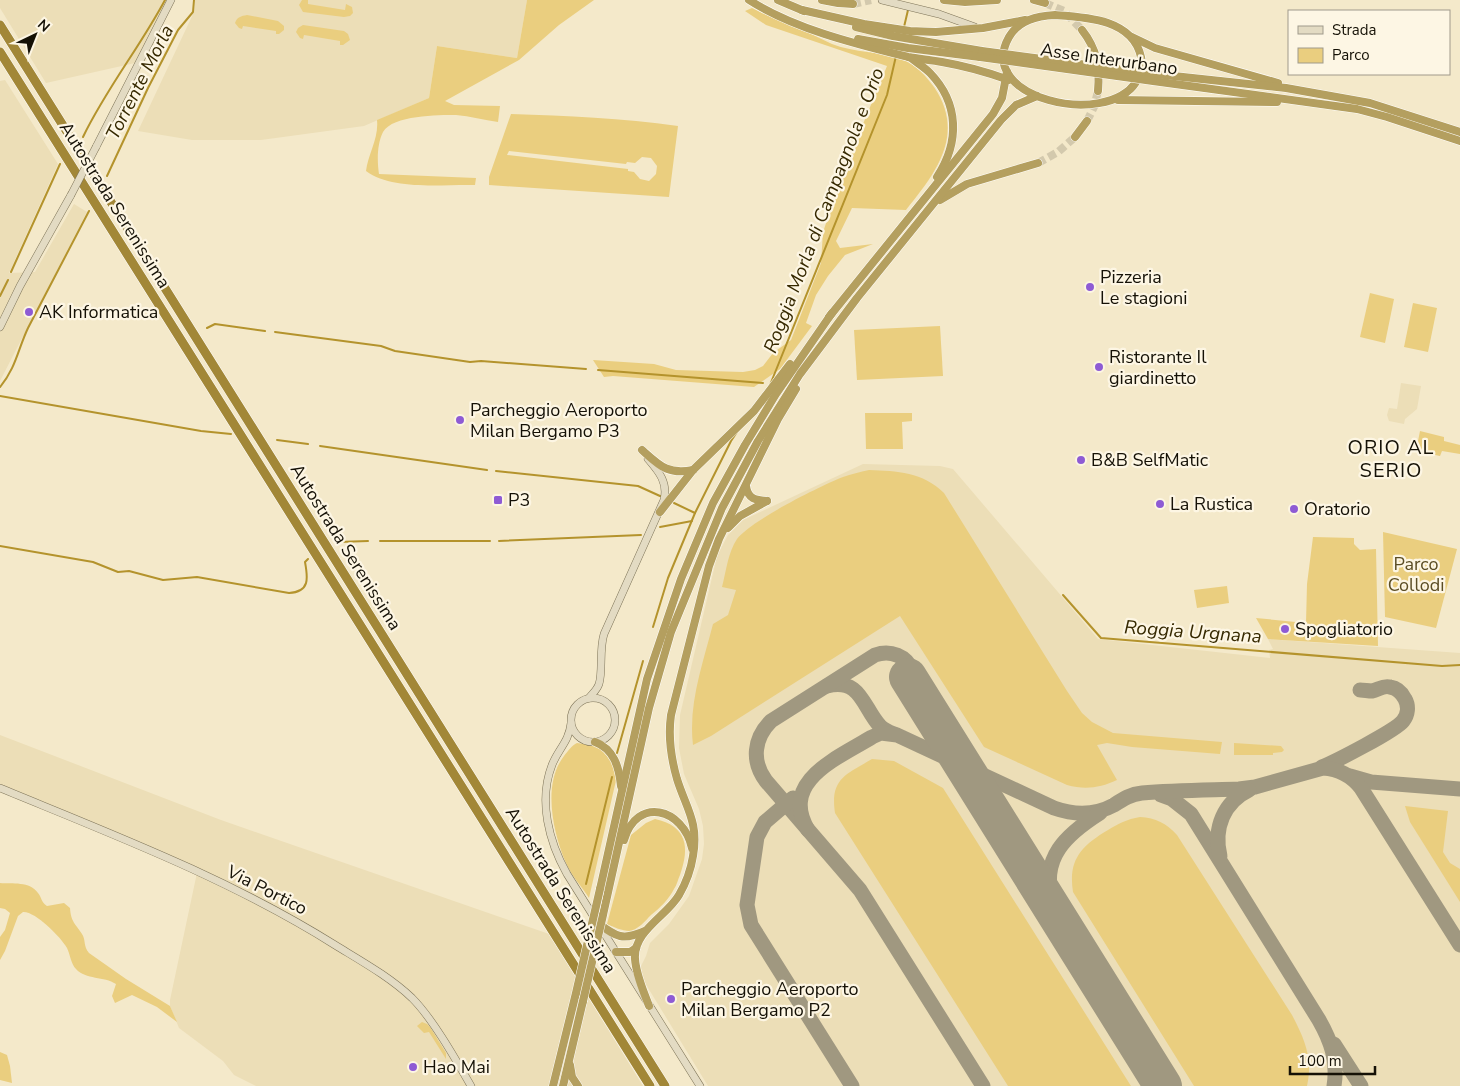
<svg xmlns="http://www.w3.org/2000/svg" width="1460" height="1086" viewBox="0 0 1460 1086" font-family="'Nunito Sans',sans-serif">
  <rect width="100%" height="100%" fill="#f4e9ca"/>
  <g fill="#ecdeb7">
    <polygon points="0,0 168,0 135,63 46,83 0,8"/>
    <polygon points="195,0 527,0 517,58 437,46 429,98 364,126 261,140 192,140 138,131 194,12"/>
    <polygon points="5,80 58,164 9,273 35,272 74,204 87,212 0,381 0,81"/>
    <polygon points="1401,383 1421,386 1417,409 1405,419 1404,424 1389,421 1387,415 1389,408 1397,409"/>
    <polygon points="863,464 940,466 953,469 1098,639 1270,658 1269,650 1273,649 1268,639 1460,653 1460,1086 708,1086 645,983 642,974 641,966 646,956 650,943 669,924 689,896 702,859 704,844 703,826 699,809 684,774 679,748 680,715 717,556 728,535 743,520"/>
    <polygon points="0,735 221,820 549,934 643,1086 256,1086 234,1075 223,1061 179,1028 170,1006 170,1000 198,868 0,784"/>
  </g>
  <g fill="#eace7f" fill-rule="evenodd">
    <polygon points="302,0 308,0 308,4 345,10 346,4 352,7 353,13 350,16 344,17 303,12 299,5"/>
    <path d="M527,0H594L559,25L519,60L445,101L454,105L500,106L498,122C484,120 470,116 456,115C438,115 393,115 383,132C377,144 377,161 379,174L476,178L475,185C443,184 393,191 366,171C368,154 379,138 377,120L429,98L437,46L517,58Z"/>
    <path d="M752,8C771,18 791,26 811,34C818,37 825,41 832,44C855,53 880,51 903,60C915,64 927,77 934,87C966,134 936,173 906,210L852,208L836,241L840,248L873,244L845,255L828,276L816,295L806,323L812,326L780,369L754,387L613,376L604,377L593,360L654,364L676,370L743,372L755,370L763,366L773,353L791,340L821,263L823,232L833,203L847,167L856,141L887,66L766,25L745,11Z"/>
    <path d="M247,15L278,21L284,26V30L279,34H276V31L243,26L242,29L239,28L235,23C237,17 241,16 247,15Z"/>
    <polygon points="303,25 344,31 348,34 350,40 343,45 340,45 340,41 304,35 303,39 300,38 296,32 298,28"/>
    <path d="M511,114C567,116 622,118 678,126L669,197L489,185V177ZM509,151L626,164L627,162L635,163L642,157L651,158L657,166L656,174L649,181L640,179L634,172L628,171V169L507,155Z"/>
    <polygon points="1370,293 1394,299 1385,343 1360,337"/>
    <polygon points="1413,303 1437,308 1428,352 1404,347"/>
    <polygon points="940,326 943,376 857,380 854,330"/>
    <polygon points="865,413 912,413 912,421 902,422 903,449 866,449"/>
    <polygon points="1420,431 1444,437 1444,441 1460,445 1460,454 1442,451 1440,456 1416,451"/>
    <path d="M869,470C897,471 923,472 944,493L1067,691L1082,713L1092,722L1113,733L1222,742L1220,754L1132,747L1107,743L1097,745L1117,780C1100,788 1085,790 1067,785L984,747L900,616L711,736L693,745C688,704 703,663 713,624L728,615L736,590L722,587C726,572 728,552 737,539C750,521 820,486 843,477C851,474 860,472 869,470Z"/>
    <polygon points="1383,532 1457,549 1436,628 1385,617"/>
    <polygon points="1313,537 1354,538 1354,544 1360,550 1376,549 1378,646 1268,639 1256,618 1306,623 1307,584"/>
    <polygon points="1227,586 1229,603 1197,608 1194,590"/>
    <path d="M577,743L598,746L611,757L617,776L589,898C582,887 571,875 566,863C553,833 542,784 564,756C568,751 572,745 577,743Z"/>
    <polygon points="1234,743 1281,746 1284,750 1282,752 1273,753 1273,755 1234,755"/>
    <path d="M872,759L894,761L943,788L1131,1086H1008L835,813C830,779 845,775 872,759Z"/>
    <polygon points="1405,806 1448,811 1443,852 1450,863 1460,869 1460,902 1410,822"/>
    <path d="M1140,817C1156,818 1166,823 1177,835L1292,1015C1305,1040 1313,1058 1307,1086H1194L1073,892C1068,860 1081,846 1108,830C1118,824 1127,819 1140,817Z"/>
    <path d="M655,819C687,826 690,847 680,875C678,879 677,885 674,889C669,899 660,908 651,915C645,921 638,930 629,931C623,931 613,927 607,924L631,835L646,823Z"/>
    <path d="M0,883C12,884 30,881 38,893C42,898 41,902 47,906L64,903L70,908C71,922 75,923 82,934C86,940 83,946 89,953L126,979L170,1006L177,1022L157,1007L132,995L115,1003L112,996L116,984C104,976 86,980 76,969C71,964 70,954 67,948C61,937 35,911 23,912L18,916L5,951L0,960V937L5,930L10,913L5,909L0,908Z"/>
    <polygon points="422,1022 427,1024 430,1027 446,1053 446,1059 429,1032 424,1033 417,1026"/>
    <polygon points="0,1052 7,1055 10,1066 12,1083 0,1080"/>
  </g>
  <g fill="none" stroke-linecap="round" stroke-linejoin="round">
    <g stroke="#b4932c" stroke-width="2">
      <polyline points="904,27 908,10"/>
      <path d="M83,137C106,89 140,47 165,0"/>
      <polyline points="107,176 148,88 178,30 193,12 194,0"/>
      <polyline points="11,272 60,164"/>
      <polyline points="0,296 8,280"/>
      <polyline points="207,328 215,324 265,331"/>
      <polyline points="275,332 381,346 395,351 470,362 481,361 586,369"/>
      <polyline points="598,370 763,383"/>
      <polyline points="770,385 887,95 896,56"/>
      <path d="M0,387C16,368 18,349 28,328C48,289 69,250 89,211"/>
      <polyline points="0,396 201,431 231,434"/>
      <polyline points="277,440 308,444"/>
      <polyline points="320,446 487,470"/>
      <polyline points="496,471 638,486 660,496"/>
      <polyline points="674,503 695,513"/>
      <polyline points="660,527 692,521"/>
      <polyline points="380,541 490,541"/>
      <polyline points="499,541 641,535"/>
      <polyline points="338,542 368,541"/>
      <path d="M0,546L93,562L118,572L129,571L163,580L197,577L289,593C310,592 308,578 305,562L308,559"/>
      <polyline points="1063,595 1101,638 1442,666 1460,665"/>
      <polyline points="653,627 668,578 695,513 731,441 737,432"/>
      <polyline points="617,753 643,661"/>
      <polyline points="586,884 612,777"/>
    </g>
    <g stroke="#a09880" stroke-width="15">
      <path d="M827,686C861,677 863,708 880,726C884,730 889,732 894,734"/>
      <path d="M945,733C936,719 926,705 918,690C914,684 915,678 913,672C907,655 890,650 875,655L771,721C754,738 751,761 766,781L860,890L983,1086"/>
      <path d="M1322,767C1336,761 1395,731 1403,721C1408,715 1409,706 1405,699C1402,693 1397,688 1390,687C1383,685 1378,690 1372,691C1368,691 1364,690 1360,690"/>
      <polyline points="960,768 972,779 1001,825"/>
      <polyline points="1350,776 1371,782 1460,789"/>
      <path d="M1161,795L1172,799L1191,814L1319,1020C1331,1041 1338,1061 1334,1086"/>
      <polyline points="793,798 765,822 757,837 747,905 751,925 852,1086"/>
      <path d="M808,830C779,781 838,758 872,737L881,733L897,735L1054,808C1074,815 1094,816 1114,805C1123,799 1131,794 1142,793C1174,790 1207,790 1239,789L1255,787L1323,768C1339,769 1351,775 1361,788L1460,945"/>
      <path d="M1220,856C1213,828 1224,802 1249,790"/>
      <path d="M1063,928C1060,919 1056,911 1053,902C1039,858 1067,834 1100,813"/>
      <polyline points="1334,1044 1361,1086"/>
    </g>
    <polyline stroke="#a09880" stroke-width="38" points="908,677 1163,1086"/>
    <g stroke="#d3c9ad" stroke-width="8" stroke-dasharray="8 4" stroke-linecap="butt">
      <polyline points="1045,3 1064,11 1082,30"/>
      <polyline points="853,4 871,0"/>
      <polyline points="1087,121 1094,107 1098,91"/>
      <polyline points="1038,163 1058,152 1075,137"/>
    </g>
    <defs>
      <g id="secondary">
        <polyline points="882,0 939,14 975,27"/>
        <polyline points="96,147 171,0"/>
        <polyline points="0,327 20,286 71,195"/>
        <circle cx="593" cy="720" r="22"/>
        <path d="M589,698C592,694 597,690 599,684C603,672 599,650 604,634L664,500C668,482 659,472 648,459"/>
        <path d="M571,723C569,742 558,749 552,765C538,801 549,842 567,874L700,1086"/>
        <path d="M0,788C114,835 230,879 335,945C361,961 390,977 412,998C433,1019 456,1060 471,1086"/>
      </g>
      <g id="trunk">
        <path d="M749,0C794,29 856,44 908,57C919,59 931,60 942,62C965,66 987,72 1009,80"/>
        <polyline points="778,0 804,11"/>
        <polyline points="822,0 838,3 853,4"/>
        <polyline points="944,0 965,2 997,0"/>
        <polyline points="1034,0 1045,3"/>
        <polyline points="802,10 864,24 910,31 936,32 983,28 1025,20"/>
        <path d="M1055,15C1086,17 1133,19 1141,57C1143,66 1141,75 1136,82C1107,128 974,99 1009,37C1019,20 1037,16 1055,15Z"/>
        <polyline points="856,27 893,36 982,51"/>
        <path d="M1082,30C1097,49 1100,67 1098,91"/>
        <polyline points="1132,37 1155,48 1278,83"/>
        <polyline points="858,39 908,48 980,57"/>
        <path d="M911,58C917,63 924,67 930,73C959,103 960,142 937,177"/>
        <polyline points="1155,74 1286,88 1370,103 1460,132"/>
        <polyline points="1153,81 1357,109 1387,117 1460,141"/>
        <polyline points="1118,100 1277,102"/>
        <polyline points="1075,137 1087,121"/>
        <polyline points="940,200 967,184 1038,163"/>
        <polyline points="829,317 993,114 1002,98 1007,72"/>
        <path d="M642,450C660,466 668,475 693,470"/>
        <path d="M746,486C748,499 755,500 767,501"/>
        <polyline points="660,512 693,470 754,411 790,364"/>
        <polyline points="728,528 740,516 767,501"/>
        <path d="M595,742C614,749 619,767 621,786"/>
        <path d="M624,840C637,796 683,808 692,848"/>
        <polyline points="600,889 647,679 681,579 713,503 745,445 776,394 832,313"/>
        <polyline points="603,915 649,708 671,632 722,508 758,441 800,374 857,298 1001,120 1016,105 1037,96"/>
        <path d="M598,923C616,937 623,941 645,931"/>
        <polyline points="616,952 630,952 636,948"/>
        <path d="M649,1006C644,992 636,975 635,959C633,931 667,916 679,895C686,883 691,869 693,856C699,822 686,808 677,779C671,758 668,736 671,715L709,566L719,539L778,419L796,389"/>
        <polyline points="570,1065 572,1077 578,1086"/>
        <polyline points="553,1086 576,993"/>
        <polyline points="563,1086 583,1001"/>
      </g>
      <g id="motorway">
        <polyline points="0,25 665,1086"/>
        <polyline points="0,52 650,1086"/>
      </g>
    </defs>
    <use href="#secondary" stroke="#7e7458" stroke-width="8"/>
    <use href="#trunk" stroke="#fff" stroke-width="9"/>
    <use href="#motorway" stroke="#fff" stroke-width="10"/>
    <use href="#secondary" stroke="#e3dbc3" stroke-width="7"/>
    <use href="#trunk" stroke="#b49f5f" stroke-width="8"/>
    <use href="#motorway" stroke="#a28737" stroke-width="9"/>
    <defs>
      <polyline id="secondary-bridge" points="71,195 96,147"/>
      <g id="trunk-bridge">
        <polyline points="982,51 1155,74"/>
        <polyline points="980,57 1153,81"/>
        <polyline points="576,993 600,889"/>
        <polyline points="583,1001 603,915"/>
      </g>
    </defs>
    <use href="#secondary-bridge" stroke="#7e7458" stroke-width="8" stroke-linecap="butt"/>
    <use href="#trunk-bridge" stroke="#fff" stroke-width="9" stroke-linecap="butt"/>
    <use href="#secondary-bridge" stroke="#e3dbc3" stroke-width="7"/>
    <use href="#trunk-bridge" stroke="#b49f5f" stroke-width="8"/>
  </g>
  <g fill="#8e5bd4" stroke="#fdf6e4" stroke-width="2">
    <circle cx="1090" cy="287" r="5"/>
    <circle cx="29" cy="312" r="5"/>
    <circle cx="1099" cy="367" r="5"/>
    <circle cx="460" cy="420" r="5"/>
    <circle cx="1081" cy="460" r="5"/>
    <rect x="493" y="495" width="10" height="10" rx="2.5"/>
    <circle cx="1160" cy="504" r="5"/>
    <circle cx="1294" cy="509" r="5"/>
    <circle cx="1285" cy="629" r="5"/>
    <circle cx="671" cy="999" r="5"/>
    <circle cx="413" cy="1067" r="5"/>
  </g>
  <g text-anchor="middle" stroke-width="4.5" stroke-linejoin="round" paint-order="stroke">
    <g font-size="18" fill="#151106" stroke="#fdf6e4">
      <text transform="translate(1109 59) rotate(8)" y="6">Asse Interurbano</text>
      <text transform="translate(115 205) rotate(58)" y="6">Autostrada Serenissima</text>
      <text transform="translate(346 547) rotate(58)" y="6">Autostrada Serenissima</text>
      <text transform="translate(267 890) rotate(27)" y="6">Via Portico</text>
      <text transform="translate(561 890) rotate(58)" y="6">Autostrada Serenissima</text>
    </g>
    <g font-size="18" fill="#151106" stroke="#fdf6e4" text-anchor="start">
      <text x="1100" y="283">Pizzeria<tspan x="1100" dy="21">Le stagioni</tspan></text>
      <text x="39" y="318">AK Informatica</text>
      <text x="1109" y="363">Ristorante Il<tspan x="1109" dy="21">giardinetto</tspan></text>
      <text x="470" y="416">Parcheggio Aeroporto<tspan x="470" dy="21">Milan Bergamo P3</tspan></text>
      <text x="1091" y="466">B&amp;B SelfMatic</text>
      <text x="508" y="506">P3</text>
      <text x="1170" y="510">La Rustica</text>
      <text x="1304" y="515">Oratorio</text>
      <text x="1295" y="635">Spogliatorio</text>
      <text x="681" y="995">Parcheggio Aeroporto<tspan x="681" dy="21">Milan Bergamo P2</tspan></text>
      <text x="423" y="1073">Hao Mai</text>
    </g>
    <g font-size="18" fill="#5b4d24" stroke="#fdf6e4">
      <text x="1416" y="570">Parco<tspan x="1416" dy="21">Collodi</tspan></text>
    </g>
    <g font-size="19" font-style="italic" fill="#362900" stroke="#fdf6e4">
      <text transform="translate(139 82) rotate(-63)" y="7">Torrente Morla</text>
      <text transform="translate(823 210) rotate(-69)" y="7">Roggia Morla di Campagnola e Orio</text>
      <text transform="translate(1193 631) rotate(4)" y="7">Roggia Urgnana</text>
    </g>
    <g font-size="20" letter-spacing="1" fill="#151106" stroke="#fdf6e4">
      <text x="1391" y="454">ORIO AL<tspan x="1391" dy="23">SERIO</tspan></text>
    </g>
  </g>
  <rect x="1288" y="10" width="162" height="65" fill="#fdf6e4" stroke="#a09a8b"/>
  <rect x="1298" y="26" width="25" height="8" fill="#e3dbc3" stroke="#a09a8b"/>
  <text x="1332" y="35" font-size="15" fill="#151106">Strada</text>
  <rect x="1298" y="48" width="25" height="15" fill="#eace7f" stroke="#a09a8b"/>
  <text x="1332" y="60" font-size="15" fill="#151106">Parco</text>
  <g transform="translate(35 35) rotate(43)" stroke="#fdf6e4" stroke-width="4" paint-order="stroke">
  <path d="M0-4L9 19L0 12L-9 19Z" fill="#151106"/>
  <text y="-8" font-size="14" font-weight="bold" text-anchor="middle" fill="#151106">N</text>
  </g>
  <path d="M1290 1066v8h85v-8" fill="none" stroke="#151106" stroke-width="2.5"/>
  <text x="1298" y="1066" font-size="15" fill="#151106" stroke="#fdf6e4" stroke-width="4" paint-order="stroke">100 m</text>
</svg>
